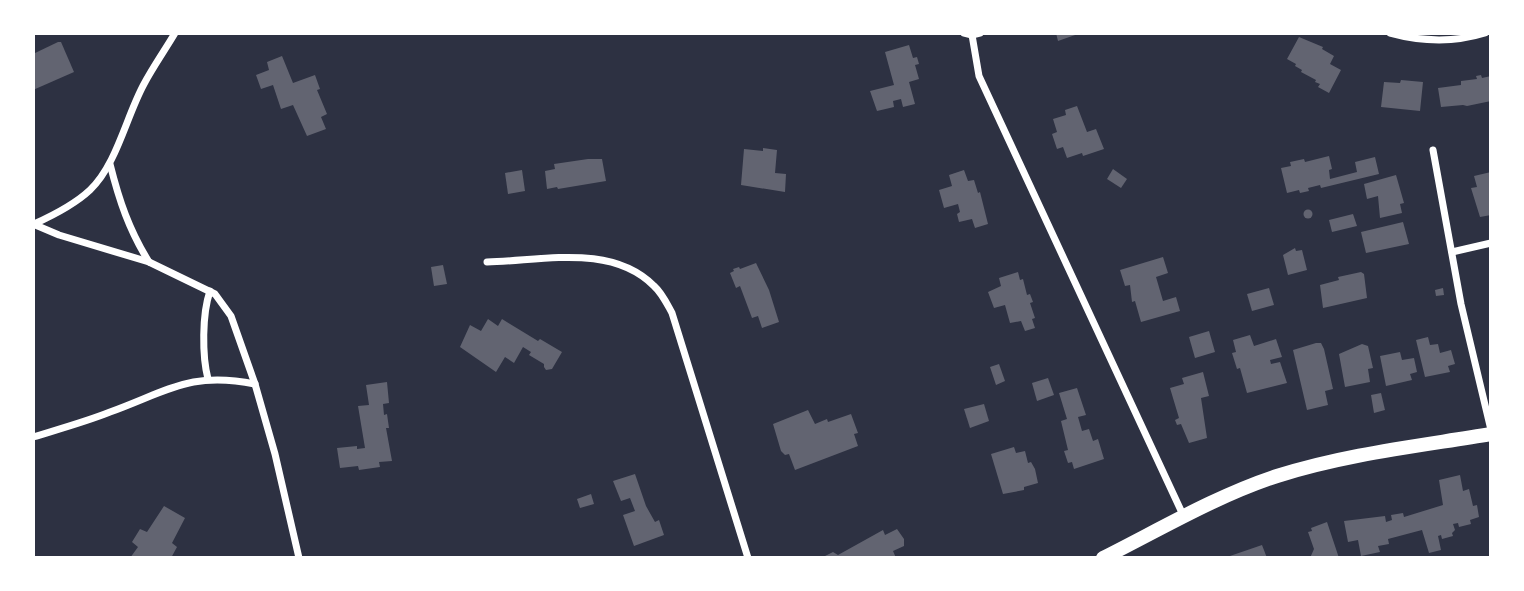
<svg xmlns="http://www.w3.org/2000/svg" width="1524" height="591" viewBox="0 0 1524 591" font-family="Inter,sans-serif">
  <rect width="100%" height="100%" fill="#2d3142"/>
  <g fill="#626471">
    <polygon points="1056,33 1078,33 1078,34 1058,41"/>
    <polygon points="1299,37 1323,47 1322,49 1334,56 1330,64 1341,70 1329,93 1318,87 1320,84 1315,82 1316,80 1301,72 1302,70 1295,66 1296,64 1287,59"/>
    <polygon points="58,42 61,42 74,72 33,90 33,54"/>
    <polygon points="909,45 913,58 917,57 919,64 915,65 919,79 909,82 915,104 903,107 901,99 893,101 894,107 877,111 870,91 894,85 885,52"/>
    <polygon points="282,56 293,83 315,75 320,89 317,90 327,114 321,117 326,129 307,136 293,105 281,109 273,85 261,89 256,75 269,70 267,62"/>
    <polygon points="1481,75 1482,78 1491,76 1491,101 1467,106 1463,105 1441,107 1438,88 1461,85 1461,81 1477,79 1476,76"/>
    <polygon points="1401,80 1423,82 1420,111 1381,107 1384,82 1400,83"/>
    <polygon points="1077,106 1087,132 1096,129 1104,149 1083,156 1082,153 1067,158 1063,147 1057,149 1052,134 1057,132 1053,119 1066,115 1065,110"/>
    <polygon points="763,148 777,150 775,173 786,174 785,192 741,185 744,149 763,151"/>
    <polygon points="1329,156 1332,169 1329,170 1330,179 1357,172 1355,162 1375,157 1379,174 1321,188 1320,185 1308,188 1309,191 1300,193 1299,190 1287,193 1281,168 1291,166 1290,162 1304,159 1305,162"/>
    <polygon points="588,159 602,159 606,181 558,189 557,187 547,189 545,171 555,169 554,164"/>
    <polygon points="1113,169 1127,179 1121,188 1107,179"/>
    <polygon points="522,170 525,191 508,194 505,173"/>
    <polygon points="964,170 968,181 974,180 978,193 980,192 988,224 975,228 972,219 959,222 957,214 960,212 958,204 944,208 939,190 952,186 949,175"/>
    <polygon points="1491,172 1491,215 1480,217 1471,188 1477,187 1474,176"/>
    <polygon points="1396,175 1404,203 1400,204 1402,213 1380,218 1378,196 1367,199 1364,184"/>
    <circle cx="1308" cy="214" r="4.5"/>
    <polygon points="1353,214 1357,226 1332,232 1329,220"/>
    <polygon points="1403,222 1409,244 1366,253 1361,232"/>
    <polygon points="1295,248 1296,251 1302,250 1307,270 1288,275 1283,255"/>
    <polygon points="1163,257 1168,273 1156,277 1163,301 1176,297 1180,311 1141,322 1135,301 1132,302 1130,285 1125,286 1120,270"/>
    <polygon points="756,263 769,290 779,322 762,328 758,316 752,318 740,286 736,288 730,273 734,271 733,269 739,267 740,269"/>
    <polygon points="443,265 447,284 434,286 431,267"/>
    <polygon points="1018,272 1020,280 1023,279 1027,295 1030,294 1033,302 1030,303 1035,318 1032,319 1035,328 1025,331 1021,321 1010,323 1005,305 994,308 988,292 1001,286 999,278"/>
    <polygon points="1361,272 1364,274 1367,298 1323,308 1320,285 1339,280 1338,277"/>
    <polygon points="1269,288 1274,305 1252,311 1247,294"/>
    <polygon points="1443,288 1444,295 1436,296 1435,290"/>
    <polygon points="488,319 498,326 502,319 538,341 540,339 562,352 552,369 546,370 544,367 544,364 529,355 531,352 523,347 514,363 505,357 496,372 460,347 470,325 481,331"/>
    <polygon points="1209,331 1215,352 1195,358 1189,337"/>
    <polygon points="1250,335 1254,346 1276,339 1282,357 1270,360 1271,364 1280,362 1287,383 1247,393 1240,368 1237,369 1232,353 1236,352 1233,340"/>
    <polygon points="1428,337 1430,345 1438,344 1440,353 1451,350 1455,364 1448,366 1450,372 1425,377 1416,340"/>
    <polygon points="1316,343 1321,343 1324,349 1333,389 1325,391 1328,405 1307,410 1293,350"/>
    <polygon points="1362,344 1368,346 1373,368 1368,369 1370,382 1345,387 1339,354"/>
    <polygon points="1400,352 1402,360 1414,358 1417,372 1410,374 1412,380 1386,386 1380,356"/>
    <polygon points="999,364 1005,381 996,385 990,367"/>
    <polygon points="1203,372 1209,396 1201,398 1207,438 1189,443 1181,424 1177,425 1175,420 1179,418 1170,388 1184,384 1182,378"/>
    <polygon points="1048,378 1054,395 1037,401 1032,383"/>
    <polygon points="387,382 389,403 383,404 384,415 387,414 389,428 386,428 392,461 379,462 380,467 359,470 358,466 340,468 337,448 357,446 357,449 365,448 358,406 369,405 366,385"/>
    <polygon points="1077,388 1086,415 1078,417 1082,431 1089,429 1093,441 1098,439 1104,459 1074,469 1072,462 1068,463 1064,451 1068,450 1061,421 1067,419 1059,393"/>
    <polygon points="1381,393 1385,410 1374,413 1371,395"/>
    <polygon points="984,404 989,421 970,428 964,409"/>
    <polygon points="808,410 815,424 827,419 828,422 851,414 858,433 854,434 858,446 795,470 789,454 785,455 781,451 773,424"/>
    <polygon points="1014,447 1016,453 1025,451 1028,463 1031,462 1035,469 1038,483 1024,487 1024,490 1003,494 991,454"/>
    <polygon points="635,474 646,506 655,522 659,520 664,535 634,546 623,515 635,511 630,498 621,501 613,481"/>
    <polygon points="1460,475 1463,491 1469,489 1473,506 1477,505 1479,517 1470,520 1471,524 1459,527 1458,523 1453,524 1455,530 1452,533 1453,536 1442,539 1441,535 1438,536 1441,550 1429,553 1422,530 1388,539 1389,544 1378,546 1380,552 1361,556 1358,540 1348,542 1344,521 1385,516 1386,522 1392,520 1391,515 1403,513 1404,517 1443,505 1439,480"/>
    <polygon points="591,494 594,504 580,508 577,499"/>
    <polygon points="164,506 185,518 172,543 177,547 171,558 130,558 138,547 132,542 140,529 147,532"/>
    <polygon points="1327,522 1339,558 1310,558 1314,549 1308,532 1312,531 1311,528"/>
    <polygon points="897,529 904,539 904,546 893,551 896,558 821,558 833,552 838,555 883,530 885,535"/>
    <polygon points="1262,545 1267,558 1227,558 1227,557"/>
  </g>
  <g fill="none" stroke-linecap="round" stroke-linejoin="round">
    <g stroke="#fff" stroke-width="7">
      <polyline points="964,33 972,35 980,33"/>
      <path d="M1390,33C1423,42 1453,43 1485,33"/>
      <polyline points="972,35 979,76 1184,517"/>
      <polyline points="1433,150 1461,304 1491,430"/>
      <path d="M110,164C119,200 129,230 149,262"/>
      <polyline points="33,224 59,235 149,262 215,294 231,316 255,384 275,454 299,558"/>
      <path d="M34,224C54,215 74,205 90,190C117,164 126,117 144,84C153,67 165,50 175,33"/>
      <polyline points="1452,252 1491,243"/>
      <path d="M487,262C542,261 611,243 654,286C662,293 667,304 672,313L748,558"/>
      <path d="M208,379C202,356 202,314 210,291"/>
      <path d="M33,437C59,429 85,422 110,412C168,391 190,371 255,384"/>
    </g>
    <path stroke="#fff" stroke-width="14" d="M1103,558C1159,530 1216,496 1277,476C1346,454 1419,446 1491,434"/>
  </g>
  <rect width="1524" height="591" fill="none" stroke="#ffffff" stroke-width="70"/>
</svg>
